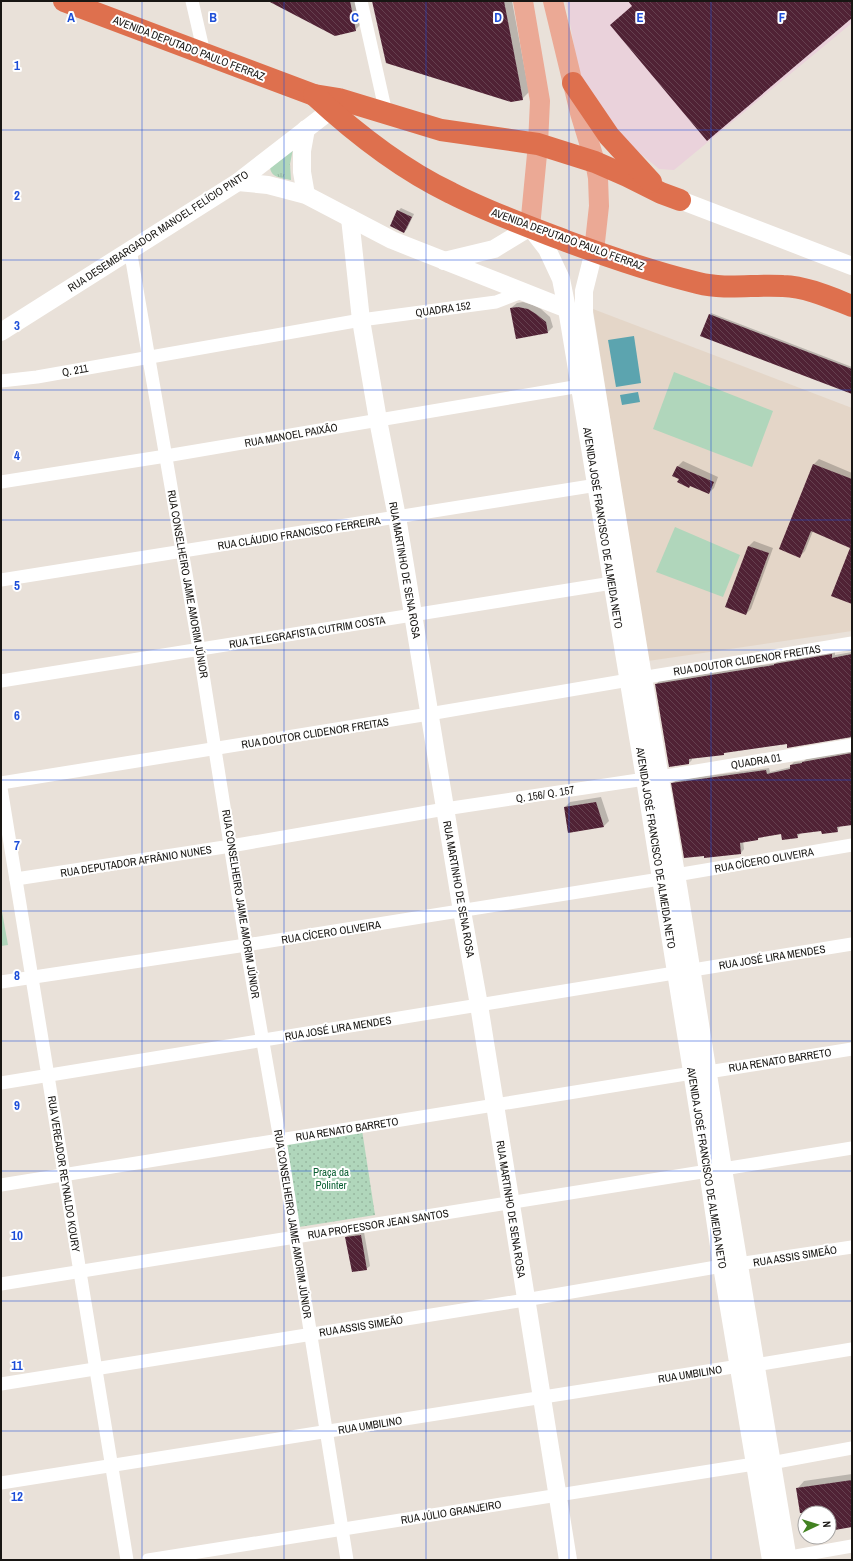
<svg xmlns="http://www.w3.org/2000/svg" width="853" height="1561" viewBox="0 0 853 1561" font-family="'Archivo Narrow',sans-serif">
  <defs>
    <pattern id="grass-tufts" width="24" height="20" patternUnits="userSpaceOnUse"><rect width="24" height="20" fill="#b0d6bb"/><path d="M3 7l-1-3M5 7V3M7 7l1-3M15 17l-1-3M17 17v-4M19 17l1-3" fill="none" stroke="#97b7a0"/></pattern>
    <pattern id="park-dots" width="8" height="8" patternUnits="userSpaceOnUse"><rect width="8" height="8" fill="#b0d6bb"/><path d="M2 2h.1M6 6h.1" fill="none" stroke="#97b7a0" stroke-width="1.8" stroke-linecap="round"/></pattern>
    <pattern id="building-back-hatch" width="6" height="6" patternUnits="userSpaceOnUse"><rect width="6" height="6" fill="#502235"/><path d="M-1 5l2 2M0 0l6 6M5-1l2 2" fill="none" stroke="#65404f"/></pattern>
  </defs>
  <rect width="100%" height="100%" fill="#e9e1d9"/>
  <polygon fill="#ead2db" points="566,1 852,1 852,23 674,170 659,169 610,129 580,79"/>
  <polygon fill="#e4d6c8" points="593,309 852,408 852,631 648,661"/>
  <path fill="url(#grass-tufts)" d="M293,149L290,164L291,180C282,178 270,178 270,166Z"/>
  <polygon fill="url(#park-dots)" points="362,1130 375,1215 299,1227 286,1141"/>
  <g fill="#b0d6bb">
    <polygon points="674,372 773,411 752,467 653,429"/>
    <polygon points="675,527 740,555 723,597 656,572"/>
    <polygon points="1,906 8,945 1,946"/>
  </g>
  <g fill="#5ca4af">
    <polygon points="634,336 641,383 616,387 608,340"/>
    <polygon points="638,392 640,402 622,405 620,395"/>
  </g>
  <g fill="#0003">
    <polygon points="270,1 358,1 362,23 355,30"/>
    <polygon points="373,1 512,1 529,92 522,99"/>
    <polygon points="401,208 414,214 407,229 404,232 398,211"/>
    <polygon points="523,302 533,305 541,309 550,317 553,327 548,332 511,308 517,303"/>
    <polygon points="711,313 852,367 852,393 710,315"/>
    <polygon points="819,459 852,473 852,602 852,547 813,531 805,551 800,556 780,548 814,464"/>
    <polygon points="683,461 718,477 714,488 709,493 673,476 678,466"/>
    <polygon points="754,541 773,548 751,609 746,614 727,607 749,546"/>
    <polygon points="835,652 835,655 852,652 852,736 726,751 723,754 692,758 692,760 689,763 656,685 659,681 776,663 778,661"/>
    <polygon points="852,751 852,824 840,826 837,831 822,830 801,833 797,837 782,833 760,836 758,839 743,841 744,849 741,853 672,784 676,780 769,768 770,772 791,767 791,765 794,762 804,761 806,759"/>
    <polygon points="601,797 609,821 604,826 565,807 570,802"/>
    <polygon points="364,1232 370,1266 366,1269 346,1237 350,1234"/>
    <polygon points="852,1474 852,1526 829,1530 829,1513 805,1513 804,1533 798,1488 804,1481"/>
  </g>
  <g fill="url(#building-back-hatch)">
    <polygon points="268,1 350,1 356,31 335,36"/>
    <polygon points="372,1 504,1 523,100 511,102 386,63"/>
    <polygon points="628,1 852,1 852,18 707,141 610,25 632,6"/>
    <polygon points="397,210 412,217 404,233 390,226"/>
    <polygon points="518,307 528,309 536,314 546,322 548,333 516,339 510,308"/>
    <polygon points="709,314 852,369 852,394 700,336"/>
    <polygon points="813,464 852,479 852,604 831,596 850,548 811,531 800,558 779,549"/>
    <polygon points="677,466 714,482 709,494 690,486 689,488 677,482 679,479 672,476"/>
    <polygon points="748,546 769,553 746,615 725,607"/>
    <polygon points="832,654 832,658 852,654 852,737 787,748 787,744 724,753 724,755 689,759 689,764 669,767 655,684 774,665 774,664"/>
    <polygon points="852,753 852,825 837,827 838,832 822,834 821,831 797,834 798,838 782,840 781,834 758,838 758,840 740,843 741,854 704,858 704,856 684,858 671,783 766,770 767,774 790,769 790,765 802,763 802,762"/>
    <polygon points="596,802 604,827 568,833 564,807"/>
    <polygon points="361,1235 367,1270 352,1272 345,1237"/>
    <polygon points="852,1480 852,1527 829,1531 829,1513 800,1513 796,1488"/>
  </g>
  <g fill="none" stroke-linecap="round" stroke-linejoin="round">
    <g stroke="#fff" stroke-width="13">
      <polyline points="192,1 204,53"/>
      <polyline points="361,1 386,113"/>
      <polyline points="130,249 199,649 246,945 280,1140 295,1237 347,1560"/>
      <polyline points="1,381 37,377 361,320 496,302 522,292"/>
      <polyline points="1,482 166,456 580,386"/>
      <polyline points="1,580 597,485"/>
      <polyline points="1,681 612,583"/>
      <polyline points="660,777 852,745"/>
      <polyline points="1,783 429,714 629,680 852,643"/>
      <polyline points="1,788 127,1560"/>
      <polyline points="676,875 852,845"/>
      <polyline points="16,879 231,846 445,809 645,779"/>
      <polyline points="1,982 246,945 660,879"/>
      <polyline points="708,1072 852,1049"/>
      <polyline points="1,1083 852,944"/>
      <polyline points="723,1169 852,1148"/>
      <polyline points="1,1185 692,1073"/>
      <polyline points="738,1264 852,1247"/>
      <polyline points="1,1284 708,1171"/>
      <polyline points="755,1365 852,1349"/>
      <polyline points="1,1384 525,1300 722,1266"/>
      <polyline points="771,1463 852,1448"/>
      <polyline points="1,1483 739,1366"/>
      <polyline points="779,1559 852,1546"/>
      <polyline points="148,1560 754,1464"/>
    </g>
    <g stroke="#fff" stroke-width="18">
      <polyline points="238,182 268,185 306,195 392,240 567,309"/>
      <polyline points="306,195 302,172 302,151 306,129"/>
      <polyline points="680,200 852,266"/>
      <polyline points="350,218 361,320 378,420 397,517 462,911 479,1005 568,1560"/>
      <polyline points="594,251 584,291 584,313 643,677 679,892 723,1169 788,1560"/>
      <polyline points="444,261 494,249 530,227 547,249 561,279 567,309 645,779 708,1171 722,1266 771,1560"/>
      <polyline points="1,332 238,182 331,110"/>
    </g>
    <g stroke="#eba995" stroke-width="20">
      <polyline points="523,1 540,101 538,144 530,227"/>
      <polyline points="553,1 580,113 595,162 598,178 599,206 594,251"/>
    </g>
    <g stroke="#de704e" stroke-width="22">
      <polyline points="64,1 314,95 339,99 441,130 538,144 595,162 627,176 661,193 680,200"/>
      <polyline points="573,83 609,136 651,182"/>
      <path d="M314,95C355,133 401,169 451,193C488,212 527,226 566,241C609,257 653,272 698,283C726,290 755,284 783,286C807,287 829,297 852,306"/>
    </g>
  </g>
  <path fill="none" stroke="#1d4ed8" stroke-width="1" stroke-opacity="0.55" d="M142,1V1560M284,1V1560M426,1V1560M569,1V1560M711,1V1560M1,130H852M1,260H852M1,390H852M1,520H852M1,650H852M1,780H852M1,911H852M1,1041H852M1,1171H852M1,1301H852M1,1431H852"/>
  <g text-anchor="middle" stroke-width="4" stroke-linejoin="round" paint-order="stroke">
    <g font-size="11" fill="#181613" stroke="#fff">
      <text transform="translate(189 48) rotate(21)" y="4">AVENIDA DEPUTADO PAULO FERRAZ</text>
      <text transform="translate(158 231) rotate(-33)" y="4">RUA DESEMBARGADOR MANOEL FELÍCIO PINTO</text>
      <text transform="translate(568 239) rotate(20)" y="4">AVENIDA DEPUTADO PAULO FERRAZ</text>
      <text transform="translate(443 309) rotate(-8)" y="4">QUADRA 152</text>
      <text transform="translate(75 370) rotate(-10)" y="4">Q. 211</text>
      <text transform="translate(291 435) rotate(-10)" y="4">RUA MANOEL PAIXÃO</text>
      <text transform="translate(603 528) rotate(81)" y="4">AVENIDA JOSÉ FRANCISCO DE ALMEIDA NETO</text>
      <text transform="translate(299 533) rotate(-9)" y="4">RUA CLÁUDIO FRANCISCO FERREIRA</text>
      <text transform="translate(405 570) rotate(80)" y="4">RUA MARTINHO DE SENA ROSA</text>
      <text transform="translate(188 584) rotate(80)" y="4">RUA CONSELHEIRO JAIME AMORIM JÚNIOR</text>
      <text transform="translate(307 632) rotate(-9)" y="4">RUA TELEGRAFISTA CUTRIM COSTA</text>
      <text transform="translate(747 660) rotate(-9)" y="4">RUA DOUTOR CLIDENOR FREITAS</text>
      <text transform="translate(315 733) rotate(-9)" y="4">RUA DOUTOR CLIDENOR FREITAS</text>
      <text transform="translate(756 761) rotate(-9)" y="4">QUADRA 01</text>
      <text transform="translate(545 794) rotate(-9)" y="4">Q. 156/ Q. 157</text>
      <text transform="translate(656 848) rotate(81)" y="4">AVENIDA JOSÉ FRANCISCO DE ALMEIDA NETO</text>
      <text transform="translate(764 860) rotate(-10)" y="4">RUA CÍCERO OLIVEIRA</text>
      <text transform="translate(136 861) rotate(-9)" y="4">RUA DEPUTADOR AFRÂNIO NUNES</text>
      <text transform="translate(459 889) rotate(80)" y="4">RUA MARTINHO DE SENA ROSA</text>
      <text transform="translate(241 904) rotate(81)" y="4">RUA CONSELHEIRO JAIME AMORIM JÚNIOR</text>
      <text transform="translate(331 932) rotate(-9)" y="4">RUA CÍCERO OLIVEIRA</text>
      <text transform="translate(772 957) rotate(-9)" y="4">RUA JOSÉ LIRA MENDES</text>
      <text transform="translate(338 1028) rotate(-9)" y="4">RUA JOSÉ LIRA MENDES</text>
      <text transform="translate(780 1060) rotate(-9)" y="4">RUA RENATO BARRETO</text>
      <text transform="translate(347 1129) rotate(-9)" y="4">RUA RENATO BARRETO</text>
      <text transform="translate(707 1168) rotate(81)" y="4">AVENIDA JOSÉ FRANCISCO DE ALMEIDA NETO</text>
      <text transform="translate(64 1174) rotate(81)" y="4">RUA VEREADOR REYNALDO KOURY</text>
      <text transform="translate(511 1209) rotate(81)" y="4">RUA MARTINHO DE SENA ROSA</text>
      <text transform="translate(293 1224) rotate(81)" y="4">RUA CONSELHEIRO JAIME AMORIM JÚNIOR</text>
      <text transform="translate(378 1224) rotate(-9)" y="4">RUA PROFESSOR JEAN SANTOS</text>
      <text transform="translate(795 1256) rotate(-9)" y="4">RUA ASSIS SIMEÃO</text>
      <text transform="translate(361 1326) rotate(-9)" y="4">RUA ASSIS SIMEÃO</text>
      <text transform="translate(690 1374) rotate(-9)" y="4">RUA UMBILINO</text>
      <text transform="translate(370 1425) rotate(-9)" y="4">RUA UMBILINO</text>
      <text transform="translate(451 1512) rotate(-9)" y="4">RUA JÚLIO GRANJEIRO</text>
    </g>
    <g font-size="11" fill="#0c6034" stroke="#fff">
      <text x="331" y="1176">Praça da<tspan x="331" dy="13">Polinter</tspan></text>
    </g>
  </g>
  <g font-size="13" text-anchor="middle" font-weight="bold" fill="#1d4ed8" stroke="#fff" stroke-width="4" stroke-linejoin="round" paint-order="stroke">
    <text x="71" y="22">A</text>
    <text x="213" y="22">B</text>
    <text x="355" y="22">C</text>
    <text x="498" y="22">D</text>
    <text x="640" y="22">E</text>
    <text x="782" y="22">F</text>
    <text x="17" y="70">1</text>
    <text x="17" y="200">2</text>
    <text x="17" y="330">3</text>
    <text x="17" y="460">4</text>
    <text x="17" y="590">5</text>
    <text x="17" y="720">6</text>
    <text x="17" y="850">7</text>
    <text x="17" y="980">8</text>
    <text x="17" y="1110">9</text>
    <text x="17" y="1240">10</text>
    <text x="17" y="1370">11</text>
    <text x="17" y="1501">12</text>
  </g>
  <rect width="853" height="1561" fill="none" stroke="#181613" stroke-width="4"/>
  <g transform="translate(817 1525) rotate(86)"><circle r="19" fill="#ffffff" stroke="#a3a2a1"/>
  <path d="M0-3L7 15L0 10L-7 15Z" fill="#428221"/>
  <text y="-6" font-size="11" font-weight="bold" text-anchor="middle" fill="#181613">N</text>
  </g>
</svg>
